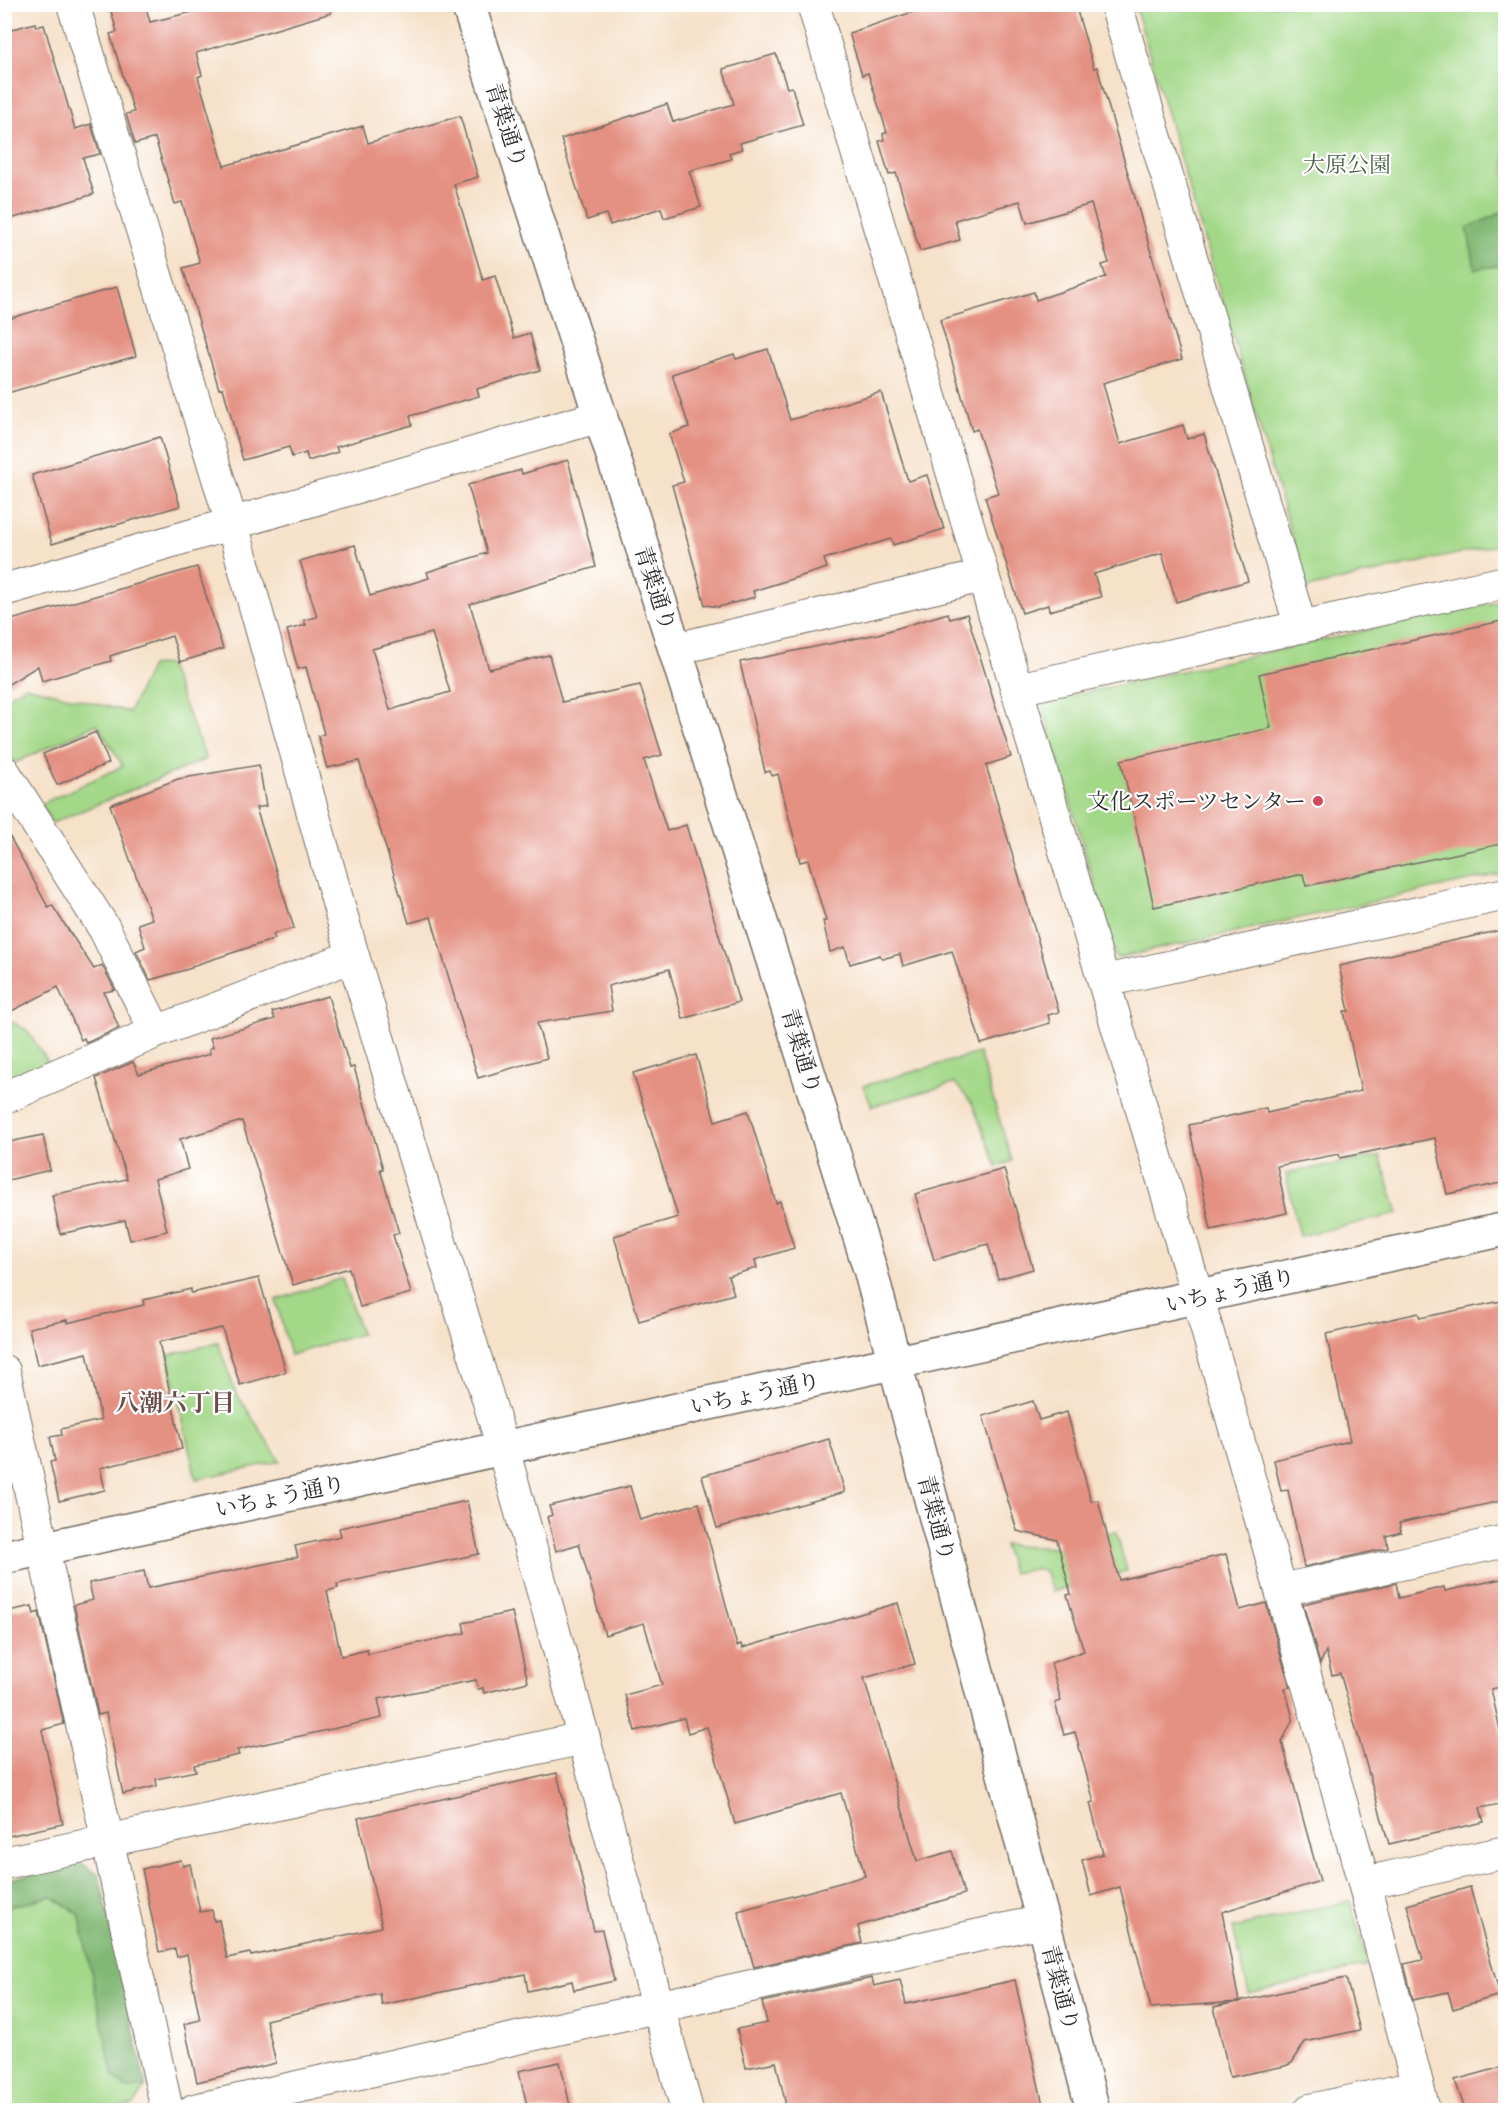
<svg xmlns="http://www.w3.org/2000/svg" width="1510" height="2115" viewBox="0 0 1510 2115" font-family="Cardo,'Noto Serif JP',serif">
  <rect width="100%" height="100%" fill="#fff"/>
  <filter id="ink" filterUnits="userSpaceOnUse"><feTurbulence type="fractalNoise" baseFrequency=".0167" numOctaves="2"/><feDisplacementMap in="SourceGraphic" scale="12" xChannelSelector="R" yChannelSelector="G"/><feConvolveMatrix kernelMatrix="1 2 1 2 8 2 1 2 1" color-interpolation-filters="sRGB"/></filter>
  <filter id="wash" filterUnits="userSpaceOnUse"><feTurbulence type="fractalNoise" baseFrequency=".008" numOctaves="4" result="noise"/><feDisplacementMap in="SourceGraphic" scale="24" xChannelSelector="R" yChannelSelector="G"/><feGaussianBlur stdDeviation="1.35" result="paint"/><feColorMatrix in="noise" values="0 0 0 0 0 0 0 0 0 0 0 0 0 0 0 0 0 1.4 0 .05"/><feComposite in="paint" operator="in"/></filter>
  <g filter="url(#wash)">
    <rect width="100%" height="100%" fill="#f6e1c9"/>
    <g fill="#a3d888" stroke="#67825a" stroke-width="1.5">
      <polygon points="1135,5 1505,5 1505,543 1307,588"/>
      <polygon points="1505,600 1505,873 1116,958 1041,702"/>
      <polygon points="168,664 206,759 52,823 41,804 123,766 97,724 15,763 5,746 5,698 26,686 129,712 151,666"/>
      <polygon points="4,1018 27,1030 50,1065 4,1084"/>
      <polygon points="979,1053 1012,1161 997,1167 972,1103 955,1083 872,1106 863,1086"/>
      <polygon points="1380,1156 1398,1214 1299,1236 1286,1173"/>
      <polygon points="342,1278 361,1334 290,1355 276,1300"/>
      <polygon points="218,1343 235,1391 280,1461 196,1479 168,1355"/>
      <polygon points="1116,1531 1127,1571 1052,1592 1046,1572 1036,1569 1012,1573 1004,1545 1058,1548"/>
      <polygon points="81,1863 99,1875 146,2087 134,2105 111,2110 5,2110 4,1880"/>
      <polygon points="1350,1901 1368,1965 1249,1994 1233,1928"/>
    </g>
    <g fill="#82b874" stroke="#567250" stroke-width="1.5">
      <polygon points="1505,211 1505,265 1475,269 1467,228"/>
      <polygon points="81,1863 99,1875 146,2087 125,2088 113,2075 79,1914 51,1896 5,1908 5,1880"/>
    </g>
    <g id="blocks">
      <g fill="#e49082" fill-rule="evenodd">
        <polygon points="109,4 145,4 150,22 226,4 330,4 331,13 196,53 202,75 198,77 224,166 363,126 368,143 460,116 478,177 454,184 483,280 495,276 514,338 530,333 540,370 477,389 479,396 410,416 412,425 336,447 338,452 308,461 306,453 292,457 289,447 243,460 223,388 219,389 183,268 200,263 182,202 175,204 155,138 135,144 126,114 134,112 110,34 117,32"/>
        <polygon points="937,4 1075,4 1094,68 1097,67 1182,359 1103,383 1120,444 1183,425 1187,439 1204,434 1248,581 1176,602 1162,553 1094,574 1101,597 1049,611 1048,605 1022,613 985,497 998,493 977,429 972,431 940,320 1034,292 1036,300 1106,277 1102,265 1109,263 1091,204 1027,223 1020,201 955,220 960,240 920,251 896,173 889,175 879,141 884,140 883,134 887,132 868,73 862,75 849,33"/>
        <polygon points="35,23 36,27 44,25 75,129 91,124 100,154 83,158 94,194 4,221 4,38 13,29"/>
        <polygon points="776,54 787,88 792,87 803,125 740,143 742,149 729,153 731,159 689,171 701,207 664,218 661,208 610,225 606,214 587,220 561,139 667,104 673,122 734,104 723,69"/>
        <polygon points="117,287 136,356 4,394 4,320"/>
        <polygon points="768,349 790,420 881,392 908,481 927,475 944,529 893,545 891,539 824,559 827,568 753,591 755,597 719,607 705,605 672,485 684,482 669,434 689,427 672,374 734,354 736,359"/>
        <polygon points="160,437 180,506 52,544 32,475"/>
        <path d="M568,460L596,567L470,604L489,669L549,655L562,702L640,685L662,755L644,760L667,831L686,825L739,1002L683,1019L669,969L608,986L612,1011L537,1023L547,1058L478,1078L431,917L409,923L359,761L327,768L318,736L324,734L306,667L298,669L287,630L306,625L304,620L317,617L300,561L355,545L370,596L429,578L427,572L487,553L468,485L521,470L522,474ZM432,633L450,692L390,710L372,649Z"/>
        <polygon points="197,567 223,649 180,662 172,636 110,656 111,661 42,681 38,666 4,687 4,622"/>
        <polygon points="948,613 950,619 967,614 1011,757 986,765 1059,1012 1048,1015 1050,1023 981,1044 952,951 903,966 900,954 882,959 880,955 850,964 845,947 830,952 823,921 826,921 808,860 800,862 778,774 772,776 770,771 765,772 740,662 878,634"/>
        <polygon points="1506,620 1506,843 1306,886 1303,874 1154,907 1121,760 1271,728 1259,674"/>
        <polygon points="96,732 109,763 57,785 43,754"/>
        <polygon points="259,765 266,806 256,808 294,928 273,934 275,939 192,966 192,968 150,980 136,951 145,947 138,924 152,919 110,805 178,779"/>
        <polygon points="4,826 48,907 52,905 94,969 102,965 115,990 104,992 119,1028 86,1043 84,1038 81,1040 58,987 4,1015"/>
        <polygon points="1506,929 1506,1182 1447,1194 1435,1138 1340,1158 1339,1154 1277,1166 1287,1213 1211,1230 1189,1125 1266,1108 1267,1113 1361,1091 1344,1011 1349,1011 1339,966"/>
        <polygon points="328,996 350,1068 354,1067 383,1169 380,1169 399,1233 393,1235 411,1293 360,1307 349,1268 293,1285 242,1121 180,1139 188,1169 155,1179 167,1231 130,1240 125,1220 60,1234 52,1195 127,1179 96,1078 133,1062 139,1074 210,1054 209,1049 213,1047 210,1038 275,1019 272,1012"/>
        <polygon points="696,1055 715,1121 748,1111 776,1203 780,1201 794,1248 755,1260 757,1268 728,1276 734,1294 639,1321 614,1236 678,1217 633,1073"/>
        <polygon points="43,1135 50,1170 4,1181 4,1143"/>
        <polygon points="1004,1169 1033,1269 998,1279 988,1244 934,1260 915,1194"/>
        <polygon points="259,1278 286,1372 240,1385 222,1328 159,1342 182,1449 100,1468 105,1490 59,1501 50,1462 55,1461 50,1437 62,1435 61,1429 101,1420 87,1353 37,1365 29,1328 67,1320 67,1323 144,1305 143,1300 191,1289 191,1293"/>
        <polygon points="1506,1300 1506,1500 1399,1523 1401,1532 1386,1536 1388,1548 1304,1567 1288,1490 1281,1491 1274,1460 1350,1441 1326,1334 1418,1313 1420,1318"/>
        <polygon points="1033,1401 1039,1420 1067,1412 1091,1501 1098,1500 1119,1580 1226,1554 1240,1610 1266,1603 1290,1687 1285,1688 1293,1719 1282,1742 1320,1881 1222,1912 1239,2002 1151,2008 1120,1887 1091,1896 1082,1860 1103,1854 1090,1803 1094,1802 1075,1732 1064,1735 1055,1703 1061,1701 1051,1663 1084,1651 1067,1595 1071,1594 1057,1540 1017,1531 983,1416"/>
        <polygon points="829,1439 845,1492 717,1528 702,1476"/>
        <polygon points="630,1486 640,1520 699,1503 737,1646 741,1644 742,1648 898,1603 915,1664 864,1678 917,1861 952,1851 964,1894 858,1926 862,1943 754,1967 738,1911 865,1876 841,1793 735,1824 707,1727 688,1733 684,1718 635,1731 625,1695 662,1685 644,1623 605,1635 579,1544 556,1551 547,1517 552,1515 549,1506"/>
        <polygon points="467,1501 479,1554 337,1584 338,1588 327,1591 341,1656 367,1650 368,1654 465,1633 463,1623 512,1612 528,1682 484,1693 483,1688 478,1689 476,1680 378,1699 382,1718 237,1750 239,1755 194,1765 196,1771 156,1779 157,1786 123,1794 106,1713 98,1715 74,1605 93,1600 89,1583 144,1571 148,1588 298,1557 295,1546 341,1536 339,1528"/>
        <polygon points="1506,1578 1506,1686 1491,1689 1506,1756 1506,1803 1480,1808 1484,1822 1389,1844 1340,1673 1332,1675 1326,1651 1320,1664 1303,1604 1396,1583 1399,1598 1444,1587 1445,1591"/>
        <polygon points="32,1606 34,1614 39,1612 64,1724 42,1730 63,1824 4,1837 4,1612"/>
        <polygon points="557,1773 594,1931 602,1930 614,1981 574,1990 572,1981 528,1991 525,1974 382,2005 380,1994 266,2020 276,2063 197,2082 184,2024 200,2020 187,1954 177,1957 175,1949 159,1952 142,1869 181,1860 183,1866 190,1864 200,1912 212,1910 214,1921 219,1920 227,1958 250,1953 251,1956 382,1927 358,1818"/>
        <polygon points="1470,1887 1500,1995 1453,2009 1448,1992 1413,2000 1404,1964 1423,1960 1407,1905"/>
        <polygon points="872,1978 874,1986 900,1980 906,2004 1015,1980 1043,2105 1017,2110 787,2110 776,2062 746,2068 737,2029 767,2023 762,2002"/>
        <polygon points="1346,1978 1360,2030 1305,2042 1292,2063 1285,2066 1230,2077 1214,2007"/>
        <polygon points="560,2062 571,2110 528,2110 519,2071"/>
        <polygon points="1506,2066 1506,2110 1465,2110 1455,2080"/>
      </g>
    </g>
  </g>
  <g filter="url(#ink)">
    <use href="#blocks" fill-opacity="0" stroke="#726b62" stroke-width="1.5"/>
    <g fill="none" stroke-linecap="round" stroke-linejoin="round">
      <defs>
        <g id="minor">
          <polyline points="73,4 232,524 353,956 503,1448 687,2110"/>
          <polyline points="813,4 1198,1298 1364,1883 1424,2110"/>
          <polyline points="1116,4 1300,625"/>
          <polyline points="4,590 601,416"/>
          <polyline points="675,649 983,576"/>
          <polyline points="1017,689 1506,582"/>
          <polyline points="4,772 104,928 156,1032"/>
          <polyline points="1104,981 1506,894"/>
          <polyline points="4,1098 156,1032 353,956"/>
          <polyline points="4,1371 167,2110"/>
          <polyline points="1281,1590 1506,1541"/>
          <polyline points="4,1863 584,1738"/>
          <polyline points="1364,1883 1506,1852"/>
          <polyline points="194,2110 1043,1921"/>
          <polyline points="1310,2110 1417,2087"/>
        </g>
        <g id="tertiary">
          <polyline points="468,4 675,649 870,1269 1093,2110"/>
          <polyline points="4,1557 1506,1229"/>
        </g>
      </defs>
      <use href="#minor" stroke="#726b62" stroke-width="34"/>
      <use href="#tertiary" stroke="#726b62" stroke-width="36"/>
      <use href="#minor" stroke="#fff" stroke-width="32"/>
      <use href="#tertiary" stroke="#fff" stroke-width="33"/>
    </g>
  </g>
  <circle fill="#d1495b" stroke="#fff" stroke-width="2" cx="1318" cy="801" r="6"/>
  <g text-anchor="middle" stroke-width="4.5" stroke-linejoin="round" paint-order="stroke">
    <g font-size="22" fill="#2b2b2b" stroke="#fff">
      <text transform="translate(507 125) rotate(72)" y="8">青葉通り</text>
      <text transform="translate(656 588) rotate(72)" y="8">青葉通り</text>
      <text transform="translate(802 1051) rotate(73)" y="8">青葉通り</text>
      <text transform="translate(1230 1290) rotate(-13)" y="8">いちょう通り</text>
      <text transform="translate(755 1393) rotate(-12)" y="8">いちょう通り</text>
      <text transform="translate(280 1496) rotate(-12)" y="8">いちょう通り</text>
      <text transform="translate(937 1518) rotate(75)" y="8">青葉通り</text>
      <text transform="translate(1061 1988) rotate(75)" y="8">青葉通り</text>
    </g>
    <g font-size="22" fill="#4f5f47" stroke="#fff">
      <text x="1347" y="172">大原公園</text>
    </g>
    <g font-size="22" fill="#2b2b2b" stroke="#fff" text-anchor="end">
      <text x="1306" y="809">文化スポーツセンター</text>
    </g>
    <g font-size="24" font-weight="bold" fill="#6c4e49" stroke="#fff">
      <text x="175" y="1411">八潮六丁目</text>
    </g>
  </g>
  <rect width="1510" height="2115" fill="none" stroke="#fff" stroke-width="24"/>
</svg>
